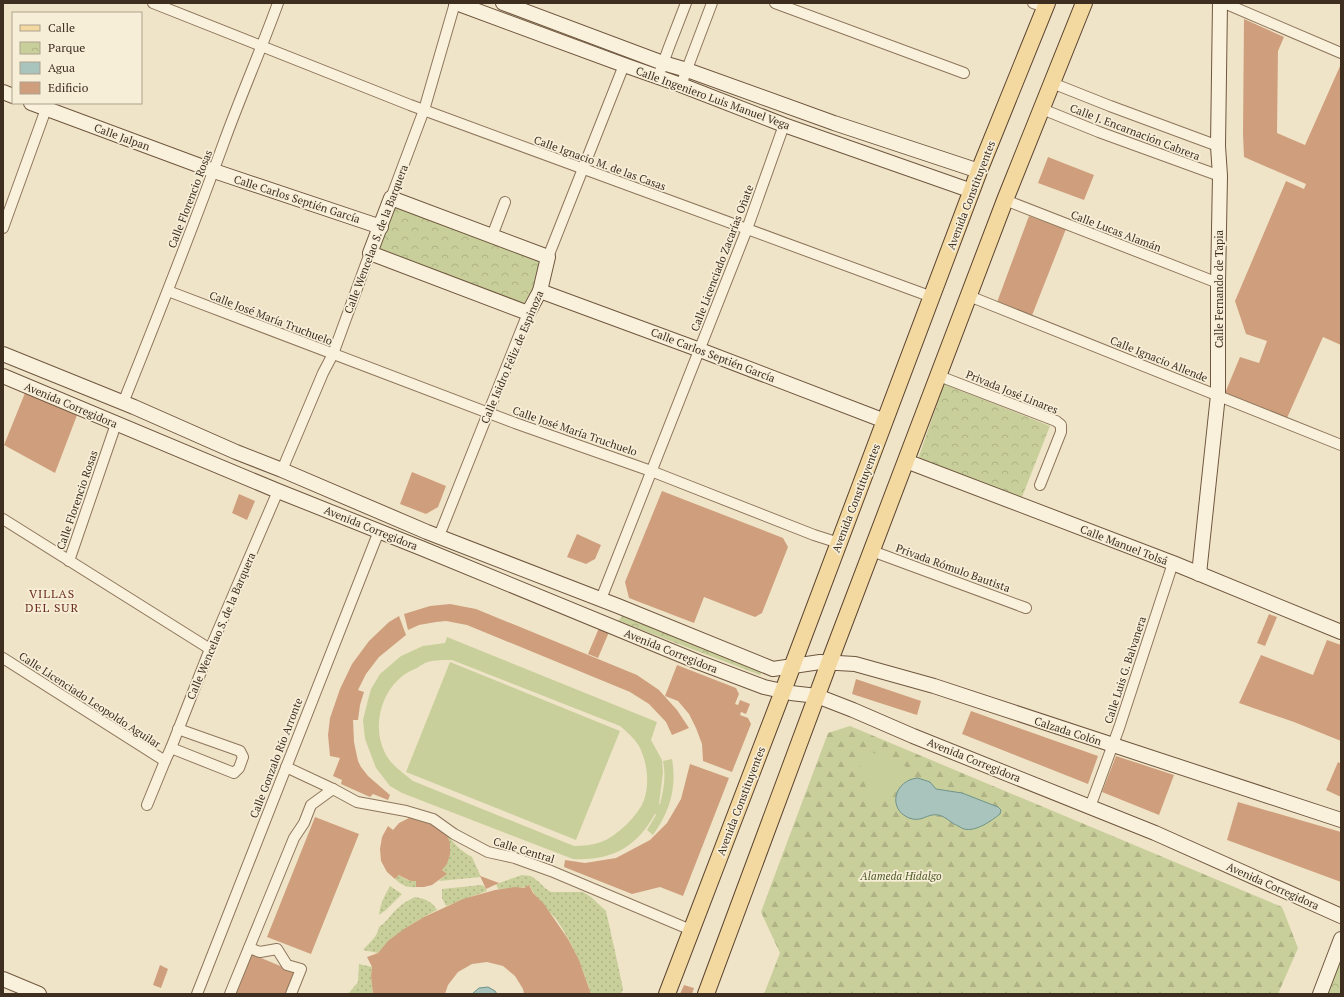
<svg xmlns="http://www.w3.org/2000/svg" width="1344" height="997" viewBox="0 0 1344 997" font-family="'PT Serif',serif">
  <defs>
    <pattern id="forest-firs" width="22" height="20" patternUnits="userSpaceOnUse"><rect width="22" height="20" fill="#c9cf9b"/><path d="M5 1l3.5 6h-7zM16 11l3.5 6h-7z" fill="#aeb285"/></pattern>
    <pattern id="park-crowns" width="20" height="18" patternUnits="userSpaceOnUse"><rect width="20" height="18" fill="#c9cf9b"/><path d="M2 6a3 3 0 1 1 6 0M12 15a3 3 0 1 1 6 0" fill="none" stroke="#aeb285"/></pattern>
    <pattern id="garden-dots" width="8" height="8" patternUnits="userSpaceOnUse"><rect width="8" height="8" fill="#c9cf9b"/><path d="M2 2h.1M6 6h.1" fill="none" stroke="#aeb285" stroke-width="1.8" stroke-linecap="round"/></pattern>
  </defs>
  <rect width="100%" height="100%" fill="#f0e4c8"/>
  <polygon fill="url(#forest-firs)" points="850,726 1282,907 1298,948 1278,994 764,994 780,953 761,912 828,733"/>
  <g fill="url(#park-crowns)">
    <polygon points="394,204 541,257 532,290 524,303 515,302 378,249"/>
    <polygon points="944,384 1050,426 1022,497 918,459"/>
    <polygon points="623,615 763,671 760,675 618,621"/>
    <polygon points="1341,958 1341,994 1326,994"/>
  </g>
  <g fill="url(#garden-dots)">
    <path d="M446,833C454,844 461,851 472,857L481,877L439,881L446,874L442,870C451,858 451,847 446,833Z"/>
    <path d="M399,875C403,879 410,881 416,881V887C408,888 401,885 395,879Z"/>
    <path d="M522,875L531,876L539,882L545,888L551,892H583L591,897L606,911L618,965L623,989L621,994H591C583,968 572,942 556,919C547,908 535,898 530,886C520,889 508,888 498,889L496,884Z"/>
    <polygon points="481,885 484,886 487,891 446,906 442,898 442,889"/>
    <path d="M390,886L402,894L386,910L379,915C380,904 385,895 390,886Z"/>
    <path d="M415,897C425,899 432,901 437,910C415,921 395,935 378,953L363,950C369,943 378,936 379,927C387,922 391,914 398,908C403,903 409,900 415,897Z"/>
    <polygon points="359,964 372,967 371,976 373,994 348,994 358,982"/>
  </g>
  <g fill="#c9cf9b" fill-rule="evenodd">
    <path d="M447,637L657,722L651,740L662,760L663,773L659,804H660C664,788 666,777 663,761L672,759C677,788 670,811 653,835L647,830L656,815L655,814C636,848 611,861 573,859L402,793L390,786L376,768L365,739L363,720L368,700L371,689L380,674L401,656L423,646L445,643ZM452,660L620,726C627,732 634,738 639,746C647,762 650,782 644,800C638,816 617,836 601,842C592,845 583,846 574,846L413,781C403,773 391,765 385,753C373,730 379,697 399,679C404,674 410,671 417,668C420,666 424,663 428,662C435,660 445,660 452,660Z"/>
    <polygon points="450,662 620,731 576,840 406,772"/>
    <polygon points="855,745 916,771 908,778 892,781 894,793 883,803 869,798"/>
  </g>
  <g fill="#a9c4bc" stroke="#6f938a">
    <path d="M918,778L930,782L936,789L962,793L998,807L1001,810L1000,814C991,821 976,832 964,829C961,828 957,825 954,824C948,820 944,816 938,815C927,813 922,823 909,818C887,809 894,780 918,778Z"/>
    <polygon points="488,987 495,991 497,994 472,994 479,988"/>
  </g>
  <g fill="#cf9f7d">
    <polygon points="1244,19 1284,37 1278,51 1277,133 1305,145 1341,64 1341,345 1323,337 1287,418 1225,393 1240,357 1259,363 1267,341 1246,334 1235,301 1286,181 1304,189 1306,184 1244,157 1243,134"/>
    <polygon points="1048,157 1094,175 1084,200 1038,183"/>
    <polygon points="1029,216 1066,229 1031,318 996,305"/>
    <polygon points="27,388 79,410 55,473 4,445"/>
    <polygon points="412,472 446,486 438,507 426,514 400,504"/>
    <polygon points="662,491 783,538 788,547 762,613 755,617 704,597 694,623 629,598 625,582"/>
    <polygon points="239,494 255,501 247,520 232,513"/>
    <polygon points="577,534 601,545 595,559 586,564 567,557"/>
    <polygon points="450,604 476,609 637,675 659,690 677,710 689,728 672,735 666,722 649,704 630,692 467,625 446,621 436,622 419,625 408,630 404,614 430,606"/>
    <polygon points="1269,614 1277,617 1265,646 1257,643"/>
    <polygon points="399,616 406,635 379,657 366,674 358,690 364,692 360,705 358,720 353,720 354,742 358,761 361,767 368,776 390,795 388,800 373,794 370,797 341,784 342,780 333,776 340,758 330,756 328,735 330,718 340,689 352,664 369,641 389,622"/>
    <polygon points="599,628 609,632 598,658 588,654"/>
    <polygon points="1327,640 1341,645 1341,741 1294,722 1239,703 1261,655 1313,675"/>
    <polygon points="677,665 736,688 739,694 735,704 738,705 740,700 750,704 746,714 741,712 740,715 748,718 751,724 732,772 703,761 702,744 696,728 689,714 678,701 665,696"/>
    <polygon points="856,679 921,701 917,715 852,694"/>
    <polygon points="971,711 1098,756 1088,784 962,734"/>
    <polygon points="1116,756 1174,775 1159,815 1102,792"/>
    <polygon points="1338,762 1341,764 1341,797 1326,790"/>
    <polygon points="690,764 729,778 683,896 660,887 632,894 564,867 565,860 585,863 616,858 650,840 667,823 681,799"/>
    <polygon points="1238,802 1341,832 1341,882 1227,840"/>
    <polygon points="315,817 359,834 311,954 267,937"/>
    <polygon points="420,817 440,825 446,833 450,843 450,854 447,864 442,870 447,874 432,885 424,887 416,887 416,881 411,881 402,877 399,875 395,879 387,872 381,861 380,849 382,837 388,826 393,830 399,823 409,818"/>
    <polygon points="480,876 483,877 499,883 486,889"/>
    <polygon points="529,885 533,893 544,904 568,939 579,960 591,994 524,994 523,989 515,976 503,966 487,962 472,964 458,972 448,985 445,994 373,994 371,976 372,967 367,957 378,953 388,941 404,929 424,917 463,899 495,890 515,887 524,888"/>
    <polygon points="249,953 297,973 288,994 232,994"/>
    <polygon points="160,965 168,969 161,988 153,985"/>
    <polygon points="684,985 694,988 692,994 680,994"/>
  </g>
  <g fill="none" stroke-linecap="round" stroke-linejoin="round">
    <defs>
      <g id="street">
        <polyline points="153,3 410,105 932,297"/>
        <polyline points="775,3 964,73"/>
        <polyline points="1033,3 1045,7"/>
        <polyline points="1224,3 1341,53"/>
        <polyline points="658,77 669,47 686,3"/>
        <polyline points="1052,83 1110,106 1218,146"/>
        <polyline points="681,85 712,3"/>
        <polyline points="1042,109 1099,132 1220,176"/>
        <polyline points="391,198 424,110 455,3"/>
        <polyline points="1005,200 1218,283"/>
        <polyline points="3,228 46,109"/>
        <polyline points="492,236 505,202"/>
        <polyline points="548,257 624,65"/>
        <polyline points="168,291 515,423 651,471 814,535 839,543"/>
        <polyline points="969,296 1341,445"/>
        <polyline points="939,376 1056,421 1061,425 1061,432 1040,485"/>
        <path d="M123,403C158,316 192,230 224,142C241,95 261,50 278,3"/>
        <polyline points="282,470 323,373 333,354 370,253"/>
        <polyline points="3,519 210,649"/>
        <polyline points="439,536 528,313"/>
        <polyline points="872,551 1026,608"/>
        <polyline points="69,561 116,424"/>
        <polyline points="601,599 747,229 784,125"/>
        <polyline points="3,658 165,761"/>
        <polyline points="171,748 234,773 239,768 243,757 240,751 178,729"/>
        <polyline points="286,767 333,789 357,802 406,811 433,819 454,834 488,852 515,858 551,871 691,930"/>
        <polyline points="147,805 165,761 171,748 210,649 278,491"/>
        <polyline points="1090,807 1119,728 1173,563"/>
        <polyline points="249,948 260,952 277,949 287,965 301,969 291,994"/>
        <polyline points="197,994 379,531"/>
        <polyline points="230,994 294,838 304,823 311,805 333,789"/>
      </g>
      <g id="secondary">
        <polyline points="456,3 624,65 681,85 784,125 972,191"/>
        <polyline points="503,3 663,63 687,70 834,123 979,171"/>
        <polyline points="3,92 13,96"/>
        <polyline points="31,103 214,171 381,227"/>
        <polygon points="391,198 548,257 540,291 528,313 370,253"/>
        <polyline points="540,291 700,350 885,421"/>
        <polyline points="3,354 134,407 236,452 282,470 427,532 618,606 773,669 820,662 855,664 934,686 1341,820"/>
        <polyline points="3,376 278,491 421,548 698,662 764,687 791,693 817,696 853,710 913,736 1155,833 1341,916"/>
        <polyline points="906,461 1173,563 1341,632"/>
        <polyline points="1199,574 1218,395 1218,283 1220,176 1218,146 1220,3"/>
        <polyline points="3,979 39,994"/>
        <polyline points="1320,994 1341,939"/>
      </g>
      <g id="primary">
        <polyline points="667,994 783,691 979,171 1047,3"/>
        <polyline points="706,994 829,663 1005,200 1084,3"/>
      </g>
    </defs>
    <use href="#street" stroke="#8d765c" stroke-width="12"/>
    <use href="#secondary" stroke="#6f573f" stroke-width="16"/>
    <use href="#primary" stroke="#5b4430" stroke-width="18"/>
    <use href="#street" stroke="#faf1dc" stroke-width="10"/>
    <use href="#secondary" stroke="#faf1dc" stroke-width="14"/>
    <use href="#primary" stroke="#f3d9a0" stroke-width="16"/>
  </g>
  <g text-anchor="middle" stroke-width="3.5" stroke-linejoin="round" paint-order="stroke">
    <g font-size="11" fill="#3d2e20" stroke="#f7eed8">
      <text transform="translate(713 98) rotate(20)" y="4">Calle Ingeniero Luis Manuel Vega</text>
      <text transform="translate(1135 132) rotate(21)" y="4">Calle J. Encarnación Cabrera</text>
      <text transform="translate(122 137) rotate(20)" y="4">Calle Jalpan</text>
      <text transform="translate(600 163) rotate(20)" y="4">Calle Ignacio M. de las Casas</text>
      <text transform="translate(971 195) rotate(-69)" y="4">Avenida Constituyentes</text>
      <text transform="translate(190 199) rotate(-69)" y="4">Calle Florencio Rosas</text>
      <text transform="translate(297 199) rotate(18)" y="4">Calle Carlos Septién García</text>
      <text transform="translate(1116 231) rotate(21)" y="4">Calle Lucas Alamán</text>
      <text transform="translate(376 239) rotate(-69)" y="4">Calle Wencelao S. de la Barquera</text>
      <text transform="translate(722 258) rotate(-69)" y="4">Calle Licenciado Zacarías Oñate</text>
      <text transform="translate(1219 289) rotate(-90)" y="4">Calle Fernando de Tapia</text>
      <text transform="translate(271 318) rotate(21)" y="4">Calle José María Truchuelo</text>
      <text transform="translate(713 355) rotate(21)" y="4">Calle Carlos Septién García</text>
      <text transform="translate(512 357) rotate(-67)" y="4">Calle Isidro Féliz de Espinoza</text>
      <text transform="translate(1159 359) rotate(22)" y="4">Calle Ignacio Allende</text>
      <text transform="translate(1012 392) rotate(22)" y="4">Privada José Linares</text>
      <text transform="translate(71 405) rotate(23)" y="4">Avenida Corregidora</text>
      <text transform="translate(575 431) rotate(19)" y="4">Calle José María Truchuelo</text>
      <text transform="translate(856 498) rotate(-69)" y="4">Avenida Constituyentes</text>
      <text transform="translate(77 500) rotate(-71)" y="4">Calle Florencio Rosas</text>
      <text transform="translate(371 528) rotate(22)" y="4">Avenida Corregidora</text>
      <text transform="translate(1124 545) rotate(21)" y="4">Calle Manuel Tolsá</text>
      <text transform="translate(953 568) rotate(20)" y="4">Privada Rómulo Bautista</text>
      <text transform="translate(221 626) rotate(-67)" y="4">Calle Wencelao S. de la Barquera</text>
      <text transform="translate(671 651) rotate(22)" y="4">Avenida Corregidora</text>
      <text transform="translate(1125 670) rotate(-72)" y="4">Calle Luis G. Balvanera</text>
      <text transform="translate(90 700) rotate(33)" y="4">Calle Licenciado Leopoldo Aguilar</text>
      <text transform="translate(1068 731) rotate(18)" y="4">Calzada Colón</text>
      <text transform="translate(276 758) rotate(-69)" y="4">Calle Gonzalo Río Arronte</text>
      <text transform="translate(974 760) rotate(22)" y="4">Avenida Corregidora</text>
      <text transform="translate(741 801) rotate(-69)" y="4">Avenida Constituyentes</text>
      <text transform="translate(524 850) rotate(17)" y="4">Calle Central</text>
      <text transform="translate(1273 886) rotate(24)" y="4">Avenida Corregidora</text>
    </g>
    <g font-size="11" font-style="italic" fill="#4d5a26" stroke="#f7eed8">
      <text x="901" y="880">Alameda Hidalgo</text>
    </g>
    <g font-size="12" letter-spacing="1" fill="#6b2e1e" stroke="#f7eed8">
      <text x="52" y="598">VILLAS<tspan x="52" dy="14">DEL SUR</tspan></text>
    </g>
  </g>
  <rect width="1344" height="997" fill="none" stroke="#3d2e20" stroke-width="8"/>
  <rect x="12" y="12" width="130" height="92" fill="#f7eed8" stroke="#ada18e"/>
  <rect x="20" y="25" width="20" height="6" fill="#f3d9a0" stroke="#ada18e"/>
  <text x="48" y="32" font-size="12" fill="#3d2e20">Calle</text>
  <rect x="20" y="42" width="20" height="12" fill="url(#park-crowns)" stroke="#ada18e"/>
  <text x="48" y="52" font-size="12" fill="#3d2e20">Parque</text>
  <rect x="20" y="62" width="20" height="12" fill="#a9c4bc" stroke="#ada18e"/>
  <text x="48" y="72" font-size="12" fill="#3d2e20">Agua</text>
  <rect x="20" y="82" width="20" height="12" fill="#cf9f7d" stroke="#ada18e"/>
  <text x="48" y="92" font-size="12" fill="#3d2e20">Edificio</text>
</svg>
